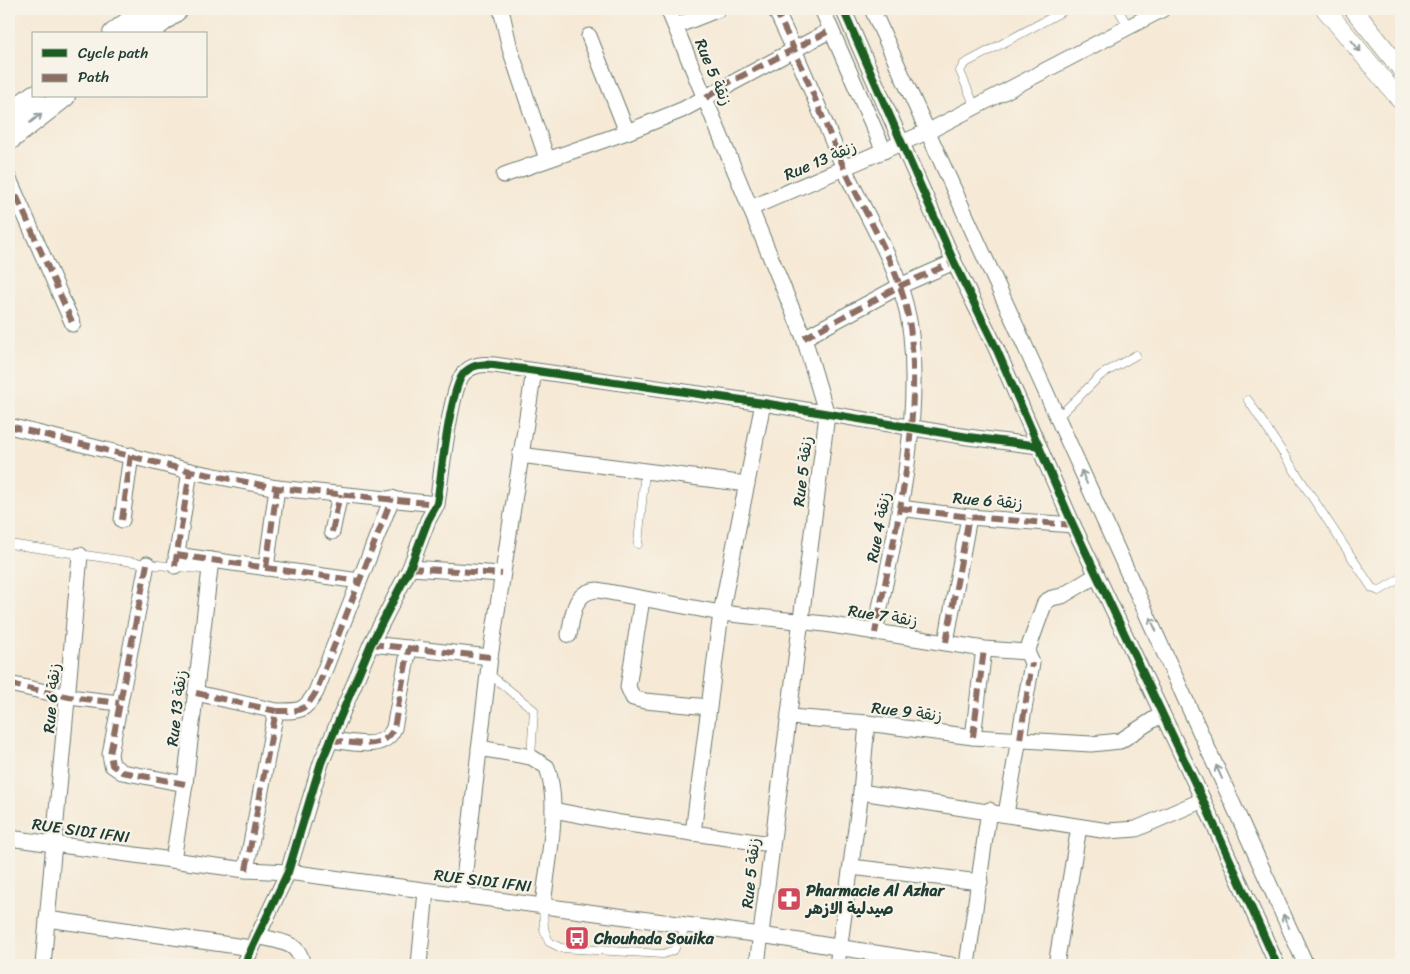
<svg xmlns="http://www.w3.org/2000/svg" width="1410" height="974" viewBox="0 0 1410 974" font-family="Sriracha,'Playpen Sans Arabic',sans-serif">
  <rect width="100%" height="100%" fill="#f7f3e8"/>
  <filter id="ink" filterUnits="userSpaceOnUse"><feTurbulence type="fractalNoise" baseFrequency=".02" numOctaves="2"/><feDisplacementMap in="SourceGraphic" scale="10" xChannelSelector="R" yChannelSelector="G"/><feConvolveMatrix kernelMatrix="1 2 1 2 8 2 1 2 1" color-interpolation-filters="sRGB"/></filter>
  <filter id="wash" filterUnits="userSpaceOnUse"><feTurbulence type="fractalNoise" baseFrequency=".0096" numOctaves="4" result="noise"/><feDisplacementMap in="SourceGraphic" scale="20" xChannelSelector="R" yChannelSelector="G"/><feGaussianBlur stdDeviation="1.12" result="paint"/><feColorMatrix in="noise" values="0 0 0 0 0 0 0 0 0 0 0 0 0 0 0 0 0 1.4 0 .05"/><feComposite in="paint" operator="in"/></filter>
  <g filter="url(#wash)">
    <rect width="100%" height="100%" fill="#f6e9d6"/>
  </g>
  <g filter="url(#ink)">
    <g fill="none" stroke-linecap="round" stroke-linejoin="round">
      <defs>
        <g id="service">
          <polyline points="1118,9 1128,26"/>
          <polyline points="975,107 960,71 964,64 1067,9"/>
          <polyline points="1248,400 1372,588 1379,591 1401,578"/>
          <polyline points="1057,418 1101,375 1136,355"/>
          <polyline points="9,544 147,564 210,570"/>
          <polyline points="638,544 645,471"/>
          <polyline points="488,673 534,710 531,757"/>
          <polyline points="543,906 544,929 549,942 561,948 663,954 674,950 687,925"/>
        </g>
        <g id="minor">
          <polyline points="501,9 510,49 547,159"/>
          <polyline points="668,9 804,338 827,415 757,965"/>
          <path d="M775,9C801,61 821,115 844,168C869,223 905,274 911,335C921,436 894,535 875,633"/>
          <polyline points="822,9 884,151"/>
          <polyline points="843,9 954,262 996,348 1073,525 1203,800 1277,965"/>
          <path d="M872,9C1017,328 1163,646 1306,965"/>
          <polyline points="676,26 719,9"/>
          <polyline points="589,36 627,132"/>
          <polyline points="504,175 627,132 682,110 831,30"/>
          <polyline points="9,179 73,324"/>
          <polyline points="751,208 929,131 1163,9"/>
          <polyline points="804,338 902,285 954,262"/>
          <polyline points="9,426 190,471 277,488 437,504"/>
          <polyline points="520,455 747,484"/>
          <polyline points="900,508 969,517 1073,525"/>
          <polyline points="122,520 131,455"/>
          <polyline points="332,532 340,494"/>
          <polyline points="176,555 359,581"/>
          <polyline points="147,564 110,754 112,765 122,772 185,784"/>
          <polyline points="175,566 190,471"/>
          <polyline points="266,568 277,488"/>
          <polyline points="410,568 502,574"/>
          <polyline points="642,599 628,687 633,698 645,701 709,707"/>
          <path d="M569,635C573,615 573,591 598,590L721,613L825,624L984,649L1027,652L1032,663L1006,814"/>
          <polyline points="946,642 969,517"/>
          <polyline points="371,644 490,657"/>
          <polyline points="1027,652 1045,602 1052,598 1062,596 1097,575"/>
          <polyline points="9,684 69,697 119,703"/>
          <polyline points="196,693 276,711"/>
          <polyline points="790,717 867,723 973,737 1091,744 1120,741 1162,714"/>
          <polyline points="973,737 984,649"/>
          <path d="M331,740C352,742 384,752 394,728L409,648"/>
          <path d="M479,748L531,757L547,767C561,808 547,863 543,906"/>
          <polyline points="861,792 1108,831 1136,829 1203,800"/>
          <polyline points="553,810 621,823 771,844"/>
          <polyline points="693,833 721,613 763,403"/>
          <polyline points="9,838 246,870 288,872 761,935 951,965"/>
          <polyline points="173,860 185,784 211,560"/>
          <polyline points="851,867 980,882"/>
          <path d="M246,870L276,711C298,711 304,713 316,692L392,498"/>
          <polyline points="462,896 490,657 534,371"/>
          <polyline points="47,919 251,948"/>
          <path d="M257,936C276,941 301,941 302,965"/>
          <polyline points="43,965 80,555"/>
          <path d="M244,965L288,872L321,763L371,644L410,568L428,520L437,504C441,480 450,384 465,372C474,364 483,364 494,365L763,403L968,437L1039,446"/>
          <polyline points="419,965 426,891"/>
          <polyline points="837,965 861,792 867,723"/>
          <polyline points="967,965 989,810"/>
          <polyline points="1056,965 1079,827"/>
        </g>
        <g id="tertiary">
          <polyline points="1325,9 1401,101"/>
          <polyline points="1353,9 1401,69"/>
        </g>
        <g id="primary">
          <polyline points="114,34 147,9"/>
          <polyline points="145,34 177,9"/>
          <polyline points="9,115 34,96"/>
          <polyline points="9,139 64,96"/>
        </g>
      </defs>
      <use href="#service" stroke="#6a796d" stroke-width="9"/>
      <use href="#minor" stroke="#6a796d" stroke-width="17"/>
      <use href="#tertiary" stroke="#6a796d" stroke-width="19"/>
      <use href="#primary" stroke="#6a796d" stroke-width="24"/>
      <use href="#service" stroke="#fff" stroke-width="8"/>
      <use href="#minor" stroke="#fff" stroke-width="15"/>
      <use href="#tertiary" stroke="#fff" stroke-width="18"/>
      <use href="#primary" stroke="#fff" stroke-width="22"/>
      <g stroke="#8d6e63" stroke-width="6" stroke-dasharray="12 6" stroke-linecap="butt">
        <path d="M775,9C801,61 821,115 844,168C869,223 905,274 911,335C921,436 894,535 875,633"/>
        <polyline points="706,98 728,83 831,30"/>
        <polyline points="9,179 73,324"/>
        <polyline points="804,338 902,285 954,262"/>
        <polyline points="9,426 190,471 277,488 437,504"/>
        <polyline points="900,508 969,517 1073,525"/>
        <polyline points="122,520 131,455"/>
        <polyline points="332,532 340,494"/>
        <polyline points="176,555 359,581"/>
        <polyline points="147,564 110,754 112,765 122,772 185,784"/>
        <polyline points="175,566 190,471"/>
        <polyline points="266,568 277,488"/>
        <polyline points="410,568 502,574"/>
        <polyline points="946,642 969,517"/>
        <polyline points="371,644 490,657"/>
        <polyline points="9,684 69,697 119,703"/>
        <polyline points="196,693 276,711"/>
        <polyline points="973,737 984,649"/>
        <polyline points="1020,739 1032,663"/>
        <path d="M331,740C352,742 384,752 394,728L409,648"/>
        <path d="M246,870L276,711C298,711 304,713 316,692L392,498"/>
      </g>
      <defs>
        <g id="cycleway">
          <polyline points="843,9 954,262 996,348 1073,525 1203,800 1277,965"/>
          <path d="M244,965L288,872L321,763L371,644L410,568L428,520L437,504C441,480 450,384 465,372C474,364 483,364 494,365L763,403L968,437L1039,446"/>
        </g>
      </defs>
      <use href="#cycleway" stroke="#f7f3e8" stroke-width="11"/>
      <use href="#cycleway" stroke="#1b5e20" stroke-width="8"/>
    </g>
    <defs><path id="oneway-shaft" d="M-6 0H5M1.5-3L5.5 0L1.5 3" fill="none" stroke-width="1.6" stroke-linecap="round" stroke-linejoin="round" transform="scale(1.25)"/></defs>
    <g stroke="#8f9e9a">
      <use href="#oneway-shaft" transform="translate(1356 46) rotate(51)"/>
      <use href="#oneway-shaft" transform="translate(36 118) rotate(-38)"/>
      <use href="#oneway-shaft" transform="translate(1084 477) rotate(-114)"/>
      <use href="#oneway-shaft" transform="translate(1153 624) rotate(-116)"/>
      <use href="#oneway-shaft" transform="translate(1219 772) rotate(-114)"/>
      <use href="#oneway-shaft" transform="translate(1286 921) rotate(-114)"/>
    </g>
  </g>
  <defs>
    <symbol id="pharmacy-square" viewBox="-11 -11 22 22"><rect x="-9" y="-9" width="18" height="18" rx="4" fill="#d1495b" stroke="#f7f3e8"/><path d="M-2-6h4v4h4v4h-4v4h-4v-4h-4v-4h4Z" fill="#fff"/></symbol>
    <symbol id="bus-square" viewBox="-11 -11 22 22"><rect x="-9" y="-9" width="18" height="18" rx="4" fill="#d1495b" stroke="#f7f3e8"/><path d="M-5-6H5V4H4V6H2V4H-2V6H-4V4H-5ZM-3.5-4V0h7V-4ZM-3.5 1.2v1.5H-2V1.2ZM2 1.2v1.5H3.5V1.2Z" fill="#fff"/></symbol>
  </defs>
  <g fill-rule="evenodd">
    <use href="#pharmacy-square" x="775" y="885" width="28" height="28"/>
    <use href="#bus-square" x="563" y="924" width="28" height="28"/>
  </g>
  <g text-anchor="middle" stroke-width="4.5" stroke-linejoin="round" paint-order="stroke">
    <g font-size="16" fill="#1f3d34" stroke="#f7f3e8">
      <text transform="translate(714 72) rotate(67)" y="6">Rue 5 زنقة</text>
      <text transform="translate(820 160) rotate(-23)" y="6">Rue 13 زنقة</text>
      <text transform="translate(802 471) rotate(-83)" y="6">Rue 5 زنقة</text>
      <text transform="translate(988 500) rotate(5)" y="6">Rue 6 زنقة</text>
      <text transform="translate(878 527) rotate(-79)" y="6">Rue 4 زنقة</text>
      <text transform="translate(883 615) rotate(9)" y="6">Rue 7 زنقة</text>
      <text transform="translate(51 698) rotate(-85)" y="6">Rue 6 زنقة</text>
      <text transform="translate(176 708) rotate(-83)" y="6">Rue 13 زنقة</text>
      <text transform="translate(907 711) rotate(7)" y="6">Rue 9 زنقة</text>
      <text transform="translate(81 830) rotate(8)" y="6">RUE SIDI IFNI</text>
      <text transform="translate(750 873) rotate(-84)" y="6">Rue 5 زنقة</text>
      <text transform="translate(483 880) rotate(7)" y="6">RUE SIDI IFNI</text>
    </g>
    <g font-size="16" font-weight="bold" fill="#1f3d34" stroke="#f7f3e8" text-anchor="start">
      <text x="806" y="896">Pharmacie Al Azhar<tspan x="806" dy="18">صيدلية الازهر</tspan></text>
      <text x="594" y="944">Chouhada Souika</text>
    </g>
  </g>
  <rect width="1410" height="974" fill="none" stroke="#f7f3e8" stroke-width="30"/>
  <rect x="32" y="32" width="175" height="65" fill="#f7f3e8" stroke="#a1aaa0"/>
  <rect x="42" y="49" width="25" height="8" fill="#1b5e20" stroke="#a1aaa0"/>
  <text x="78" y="58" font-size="15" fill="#1f3d34">Cycle path</text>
  <rect x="42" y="74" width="25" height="8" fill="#8d6e63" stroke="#a1aaa0"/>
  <text x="78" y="82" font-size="15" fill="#1f3d34">Path</text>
</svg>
